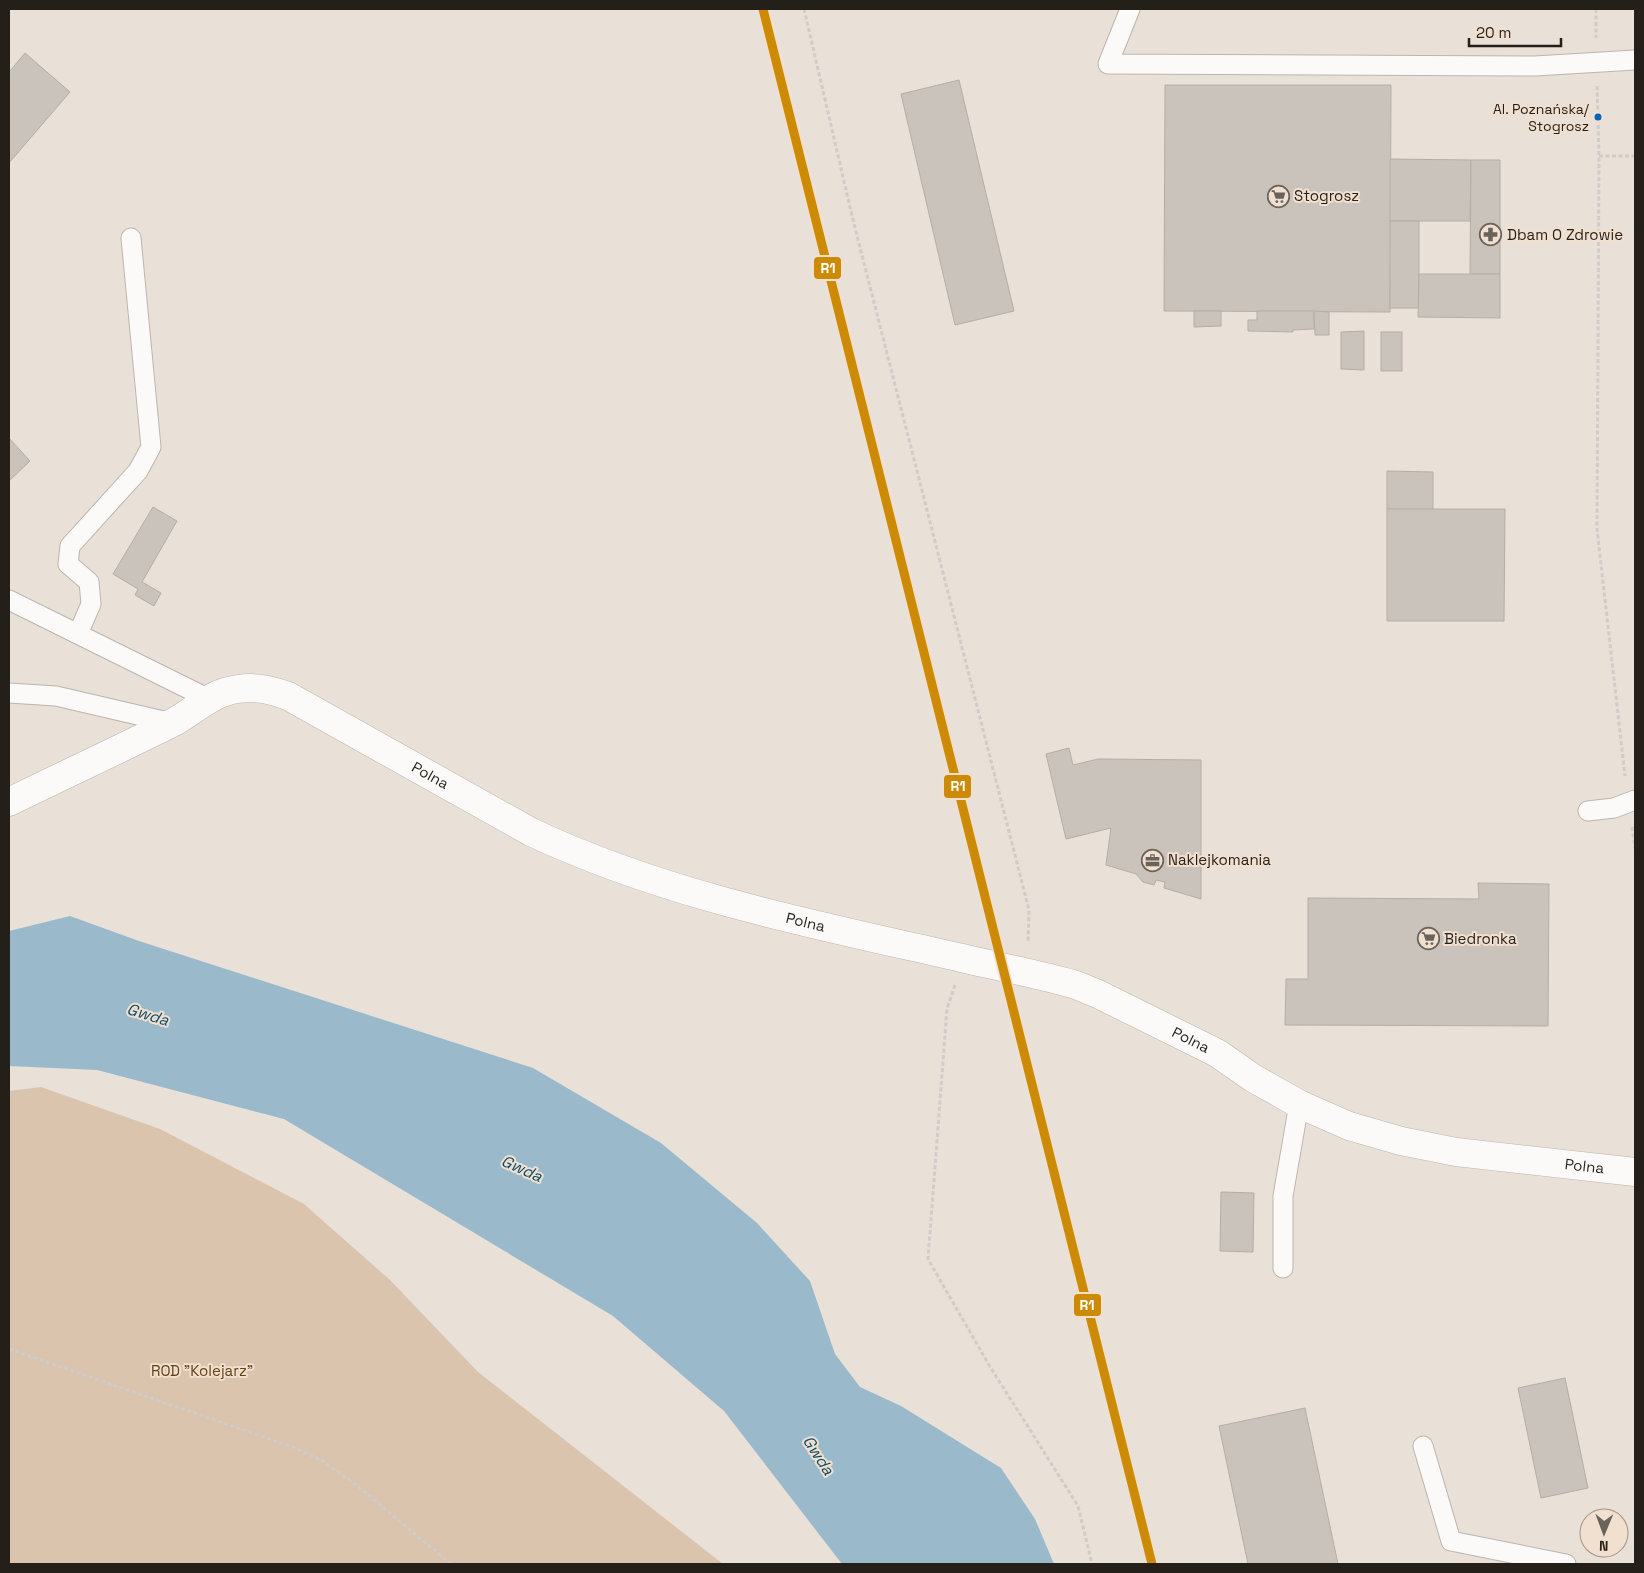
<svg xmlns="http://www.w3.org/2000/svg" width="1644" height="1573" viewBox="0 0 1644 1573" font-family="'Space Grotesk',sans-serif">
  <rect width="100%" height="100%" fill="#e9e0d7"/>
  <polygon fill="#dac4ae" points="41,1087 160,1129 304,1204 390,1280 478,1372 723,1564 9,1564 9,1091"/>
  <polygon fill="#9abacb" points="70,916 139,941 533,1068 661,1143 757,1223 810,1281 835,1354 860,1387 901,1406 1001,1468 1035,1519 1054,1564 842,1564 724,1411 613,1316 284,1119 97,1070 9,1066 9,931"/>
  <g fill="#cac3bc" stroke="#b5aea7">
    <polygon points="25,53 70,92 9,163 9,72"/>
    <polygon points="959,80 1014,311 955,325 901,94"/>
    <polygon points="1165,85 1391,85 1390,312 1164,311"/>
    <polygon points="1390,159 1471,160 1470,221 1390,221"/>
    <polygon points="1471,160 1500,160 1500,274 1470,274"/>
    <rect x="1390" y="221" width="29" height="87"/>
    <polygon points="1419,274 1500,274 1500,318 1418,317"/>
    <polygon points="1194,311 1221,311 1221,326 1194,327"/>
    <polygon points="1257,311 1314,311 1314,329 1293,330 1293,332 1248,331 1248,320 1257,320"/>
    <polygon points="1314,311 1329,312 1329,335 1315,335"/>
    <polygon points="1364,331 1364,370 1341,369 1341,332"/>
    <rect x="1381" y="332" width="21" height="39"/>
    <polygon points="9,438 30,461 9,481"/>
    <polygon points="1387,471 1433,472 1433,509 1387,509"/>
    <polygon points="153,507 177,521 142,582 161,593 154,606 135,595 138,589 113,574"/>
    <polygon points="1387,509 1505,509 1504,621 1387,621"/>
    <polygon points="1069,748 1073,765 1098,759 1201,760 1201,899 1164,888 1165,882 1156,880 1154,885 1143,882 1136,874 1106,865 1111,828 1066,839 1046,754"/>
    <polygon points="1478,883 1549,884 1548,1026 1285,1025 1286,979 1308,979 1308,898 1479,899"/>
    <polygon points="1221,1192 1254,1193 1253,1252 1220,1251"/>
    <polygon points="1565,1378 1588,1488 1541,1498 1518,1388"/>
    <polygon points="1305,1408 1338,1564 1248,1564 1219,1426"/>
  </g>
  <g fill="none" stroke-linecap="round" stroke-linejoin="round">
    <defs>
      <g id="lane">
        <polyline points="1130,9 1108,64 1535,66 1635,60"/>
        <polyline points="9,600 209,699"/>
        <polyline points="78,634 91,604 89,582 68,564 70,546 138,471 151,447 131,238"/>
        <polyline points="9,693 56,696 172,723"/>
        <polyline points="1588,811 1614,808 1635,800"/>
        <polyline points="1283,1268 1283,1196 1299,1104"/>
        <polyline points="1423,1446 1451,1541 1566,1564"/>
      </g>
      <g id="street">
        <path id="s1" d="M9,802C62,776 116,751 170,724C189,715 205,698 225,692C249,685 266,688 288,696L531,832C667,896 817,925 962,958C1000,967 1038,974 1076,985L1098,994L1217,1053L1253,1078L1299,1104L1349,1126L1401,1141L1456,1152L1635,1172"/>
      </g>
    </defs>
    <use href="#lane" stroke="#bcb5ae" stroke-width="21"/>
    <use href="#street" stroke="#bcb5ae" stroke-width="29"/>
    <g stroke="#cfccc9" stroke-width="3" stroke-dasharray="4 2.5" stroke-linecap="butt">
      <polyline points="804,9 853,220 1029,910 1028,943"/>
      <polyline points="1596,9 1596,38"/>
      <polyline points="1597,86 1599,156 1597,529 1625,776"/>
      <polyline points="1599,156 1635,156"/>
      <polyline points="1632,827 1635,848"/>
      <polyline points="955,985 947,1009 928,1259 989,1365 1078,1506 1092,1564"/>
      <polyline points="9,1349 293,1447 323,1461 355,1484 451,1564"/>
    </g>
    <use href="#lane" stroke="#fcfaf9" stroke-width="19"/>
    <use href="#street" stroke="#fcfaf9" stroke-width="28"/>
    <defs>
      <polyline id="rail-1" points="763,9 1152,1564"/>
    </defs>
    <use href="#rail-1" stroke="#f1e0cf" stroke-width="12"/>
    <use href="#rail-1" stroke="#cd8b05" stroke-width="9"/>
  </g>
  <defs>
    <symbol id="supermarket-ring" viewBox="-11 -11 22 22"><circle r="9.5" fill="#f1e0cf" stroke="#6a635c" stroke-width="1.5"/><path d="M-6-5.5h2.5l.6 2H6L4.5 2H-2.5L-4.4-4H-6ZM-1.5 3.2a1.3 1.3 0 1 0 .1 0ZM3 3.2a1.3 1.3 0 1 0 .1 0Z" fill="#6a635c"/></symbol>
    <symbol id="pharmacy-ring" viewBox="-11 -11 22 22"><circle r="9.5" fill="#f1e0cf" stroke="#6a635c" stroke-width="1.5"/><path d="M-2-6h4v4h4v4h-4v4h-4v-4h-4v-4h4Z" fill="#6a635c"/></symbol>
    <symbol id="office-ring" viewBox="-11 -11 22 22"><circle r="9.5" fill="#f1e0cf" stroke="#6a635c" stroke-width="1.5"/><path d="M-6-3h4V-5.5h4V-3h4V5H-6ZM-1-4.5V-3h2v-1.5ZM-6 0V1H6V0Z" fill="#6a635c"/></symbol>
  </defs>
  <g fill-rule="evenodd">
    <use href="#supermarket-ring" x="1266" y="184" width="25" height="25"/>
    <use href="#pharmacy-ring" x="1478" y="222" width="25" height="25"/>
    <use href="#office-ring" x="1140" y="848" width="25" height="25"/>
    <use href="#supermarket-ring" x="1416" y="926" width="25" height="25"/>
  </g>
  <circle fill="#0065bd" stroke="#f1e0cf" stroke-width="2" cx="1598" cy="117" r="4.5"/>
  <g text-anchor="middle" stroke-width="4" stroke-linejoin="round" paint-order="stroke">
    <g font-size="14" fill="#251f19" stroke="#f1e0cf" text-anchor="end">
      <text x="1589" y="114">Al. Poznańska/<tspan x="1589" dy="17">Stogrosz</tspan></text>
    </g>
    <g font-size="15" fill="#251f19" stroke="#f1e0cf" text-anchor="start">
      <text x="1294" y="201">Stogrosz</text>
      <text x="1507" y="240">Dbam O Zdrowie</text>
      <text x="1168" y="865">Naklejkomania</text>
      <text x="1444" y="944">Biedronka</text>
    </g>
    <g font-size="15" fill="#251f19" stroke="#f1e0cf">
      <text dy="5" stroke="none"><textPath href="#s1" startOffset="470">Polna</textPath></text>
      <text dy="5" stroke="none"><textPath href="#s1" startOffset="875">Polna</textPath></text>
      <text dy="5" stroke="none"><textPath href="#s1" startOffset="1280">Polna</textPath></text>
      <text dy="5" stroke="none"><textPath href="#s1" startOffset="1700">Polna</textPath></text>
    </g>
    <g font-size="15" fill="#664114" stroke="#f1e0cf">
      <text x="202" y="1376">ROD "Kolejarz"</text>
    </g>
    <g font-size="16" font-style="italic" fill="#0d4d6a" stroke="#f1e0cf">
      <text transform="translate(148 1014) rotate(17)" y="6">Gwda</text>
      <text transform="translate(522 1168) rotate(24)" y="6">Gwda</text>
      <text transform="translate(819 1455) rotate(57)" y="6">Gwda</text>
    </g>
  </g>
  <g stroke="#f1e0cf" stroke-width="2">
    <rect x="813" y="256" width="29" height="24" rx="5" fill="#cd8b05"/>
    <rect x="943" y="774" width="29" height="25" rx="5" fill="#cd8b05"/>
    <rect x="1073" y="1293" width="29" height="24" rx="5" fill="#cd8b05"/>
  </g>
  <g font-size="14" text-anchor="middle" font-weight="bold" fill="#fff">
    <text x="828" y="273">R1</text>
    <text x="958" y="791">R1</text>
    <text x="1087" y="1310">R1</text>
  </g>
  <rect width="1644" height="1573" fill="none" stroke="#251f19" stroke-width="20"/>
  <g transform="translate(1604 1533) rotate(181)"><circle r="24" fill="#f1e0cf" stroke="#9f9386"/>
  <path d="M0-4L9 19L0 12L-9 19Z" fill="#6a635c"/>
  <text y="-8" font-size="14" font-weight="bold" text-anchor="middle" fill="#251f19">N</text>
  </g>
  <path d="M1469 38v8h92v-8" fill="none" stroke="#251f19" stroke-width="2.5"/>
  <text x="1476" y="38" font-size="15" fill="#251f19" stroke="#f1e0cf" stroke-width="4" paint-order="stroke">20 m</text>
</svg>
